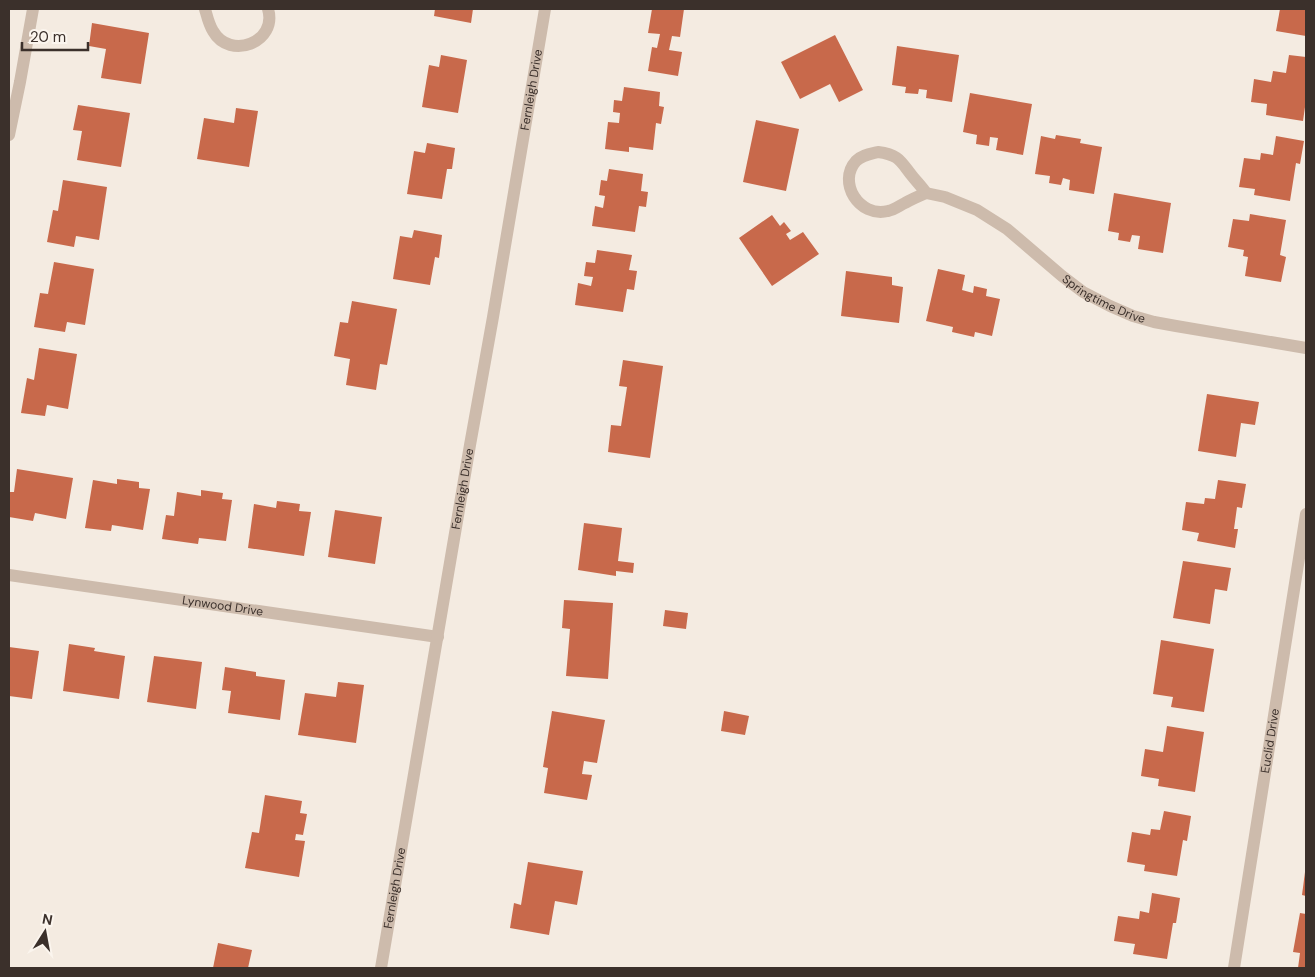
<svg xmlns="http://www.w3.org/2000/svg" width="1315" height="977" viewBox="0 0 1315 977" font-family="'DM Sans',sans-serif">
  <rect width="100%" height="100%" fill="#f4ebe1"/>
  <g fill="#c8694b">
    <polygon points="435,9 473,9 471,23 434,16"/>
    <polygon points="652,9 684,9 680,37 672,36 669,50 682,52 678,76 648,71 652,47 657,48 660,34 648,33"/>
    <polygon points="1280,9 1306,9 1306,36 1276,31"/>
    <polygon points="92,23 149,33 141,84 101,78 106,49 89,46"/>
    <polygon points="835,35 863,90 839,102 830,84 800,99 781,62"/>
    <polygon points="897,46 959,55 952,102 926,98 927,90 919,89 918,94 905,93 906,87 892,85"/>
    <polygon points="441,55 467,60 458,113 422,107 429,65 439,67"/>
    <polygon points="1289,55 1306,57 1306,100 1303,121 1266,115 1267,104 1251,102 1254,79 1271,82 1273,71 1286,73"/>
    <polygon points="624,87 660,92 659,106 664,107 661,124 656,123 653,150 629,147 629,152 605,149 608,122 619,123 620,113 613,112 614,100 622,101"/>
    <polygon points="970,93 1032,104 1023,155 996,150 998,138 990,137 989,146 976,144 977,135 963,132"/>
    <polygon points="78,105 130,113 121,167 77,160 82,131 73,130"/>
    <polygon points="236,108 258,111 249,167 197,159 204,118 234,123"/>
    <polygon points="756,120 799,129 786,191 743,182"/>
    <polygon points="1056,135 1081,139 1080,143 1102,147 1094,194 1069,190 1070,180 1063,178 1061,185 1049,183 1050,176 1035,174 1041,136 1055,139"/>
    <polygon points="1276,136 1304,141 1300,164 1296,163 1290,201 1254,195 1255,189 1239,187 1244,158 1260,160 1261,153 1273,155"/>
    <polygon points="427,143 455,148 452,169 447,169 442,199 407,194 414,151 425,153"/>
    <polygon points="609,169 643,174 641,191 648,192 646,207 639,206 635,232 592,226 595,206 603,208 605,196 599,195 601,180 607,181"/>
    <polygon points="63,180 107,187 99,240 76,236 74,247 47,242 53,210 58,211"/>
    <polygon points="1114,193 1171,203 1163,253 1138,249 1140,236 1132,235 1130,242 1118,240 1119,233 1108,231"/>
    <polygon points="1250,214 1286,220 1280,255 1286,257 1281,282 1245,276 1248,257 1243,256 1244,250 1228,247 1233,219 1249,221"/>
    <polygon points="772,215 780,226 784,222 791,231 786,234 790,240 803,232 819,254 772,286 739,238"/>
    <polygon points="414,230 442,235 439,258 435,257 430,285 393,279 400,236 412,238"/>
    <polygon points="597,250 632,255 629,270 637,271 634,290 627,289 623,312 575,305 578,283 591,286 593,277 584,276 586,262 595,263"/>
    <polygon points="54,262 94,269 85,325 67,322 65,332 34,327 40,293 48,294"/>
    <polygon points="938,269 965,275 962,290 973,293 974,286 987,289 986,296 1000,299 992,336 975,332 974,337 952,332 953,327 926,321"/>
    <polygon points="846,271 892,277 892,285 903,287 899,323 841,316"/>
    <polygon points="352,301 397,309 387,365 380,364 376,390 346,385 350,359 334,356 340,322 348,323"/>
    <polygon points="39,348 77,354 68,409 47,405 45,416 21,413 27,378 34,380"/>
    <polygon points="623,360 663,366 650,458 608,452 611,425 621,426 627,387 619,386"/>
    <polygon points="1207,394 1259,402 1255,425 1241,423 1236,457 1198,451"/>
    <polygon points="17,469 73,478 66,519 35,513 33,521 9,517 9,492 14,492"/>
    <polygon points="117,479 139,482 139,488 150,489 143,530 112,525 111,531 85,528 93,480 117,484"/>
    <polygon points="1218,480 1246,484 1242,508 1237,507 1234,529 1238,529 1235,548 1197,541 1199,533 1182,530 1186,502 1204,504 1205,498 1215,499"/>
    <polygon points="201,490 223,493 222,499 232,500 226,541 199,538 198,544 162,539 166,515 174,516 177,492 201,496"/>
    <polygon points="277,501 300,504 299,511 311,512 304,556 248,548 254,504 276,508"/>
    <polygon points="335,510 382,517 375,564 328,557"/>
    <polygon points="584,523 622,528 618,561 634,563 633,573 616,571 616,576 578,570"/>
    <polygon points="1183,561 1231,568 1227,591 1215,589 1210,624 1173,618"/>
    <polygon points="564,600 613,603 608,679 566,676 570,629 562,628"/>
    <polygon points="665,610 688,613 686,629 663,626"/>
    <polygon points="1161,640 1214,649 1204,712 1171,707 1173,697 1153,694"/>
    <polygon points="69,644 95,648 94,651 125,656 119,699 63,691"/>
    <polygon points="9,647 39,651 32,699 9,696"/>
    <polygon points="154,656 202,662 196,709 147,702"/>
    <polygon points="225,667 256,672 256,676 285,680 280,720 228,713 231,691 222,690"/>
    <polygon points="338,682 364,685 356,743 298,735 305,693 336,697"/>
    <polygon points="552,711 605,720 597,763 584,761 582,774 592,775 587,800 544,793 548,768 543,767"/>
    <polygon points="724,711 749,716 745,735 721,731"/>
    <polygon points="1167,726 1204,732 1195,792 1158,786 1159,779 1141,776 1145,749 1163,752"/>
    <polygon points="265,795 302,801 300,813 307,814 303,835 296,834 295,840 305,841 299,877 245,868 252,832 259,833"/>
    <polygon points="1164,811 1191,816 1187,841 1183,840 1177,876 1144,871 1145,865 1127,862 1132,832 1150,835 1151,829 1160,830"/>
    <polygon points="528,862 583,871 577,905 555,901 549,935 510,928 514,903 521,905"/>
    <polygon points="1305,872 1306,872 1306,896 1302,895"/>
    <polygon points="1152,893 1180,898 1176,923 1173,923 1167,959 1133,954 1135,944 1114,941 1118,916 1139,919 1140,911 1149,913"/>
    <polygon points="1300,913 1306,914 1306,968 1298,968 1300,953 1293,952"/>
    <polygon points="218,943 252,950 248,968 213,968"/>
  </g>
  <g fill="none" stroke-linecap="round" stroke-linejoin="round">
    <g stroke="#cdbbac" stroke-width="12">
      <path d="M205,9C207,16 209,25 213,31C230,61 278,42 268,9"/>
      <polyline points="9,135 20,82 33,9"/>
      <path d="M878,152C900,155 900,161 913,177C917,182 922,187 926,193C919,196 912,199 905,203C899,206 894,210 888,211C859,218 837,182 856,161C862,155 870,154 878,152Z"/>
      <path id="s1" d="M926,193L945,197L977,210L1007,229L1062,276L1083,292L1110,306L1133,316L1154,322L1176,326L1306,348"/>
      <path id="s2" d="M9,575L438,637"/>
      <path id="s3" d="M381,968L470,445L493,317L545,9"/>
      <path id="s4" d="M1234,968L1306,514"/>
    </g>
  </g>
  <g text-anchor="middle" stroke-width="4.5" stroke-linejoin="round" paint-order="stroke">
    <g font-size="12" fill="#3b302b" stroke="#fbf5ee">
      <text dy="4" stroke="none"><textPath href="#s3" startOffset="891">Fernleigh Drive</textPath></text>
      <text dy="4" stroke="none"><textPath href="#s1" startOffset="210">Springtime Drive</textPath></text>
      <text dy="4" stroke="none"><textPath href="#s3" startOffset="486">Fernleigh Drive</textPath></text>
      <text dy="4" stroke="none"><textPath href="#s2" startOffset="216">Lynwood Drive</textPath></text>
      <text dy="4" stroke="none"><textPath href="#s4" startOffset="230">Euclid Drive</textPath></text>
      <text dy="4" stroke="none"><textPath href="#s3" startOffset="81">Fernleigh Drive</textPath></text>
    </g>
  </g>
  <rect width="1315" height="977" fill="none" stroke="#3b302b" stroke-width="20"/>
  <g transform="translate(45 932) rotate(11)" stroke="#fbf5ee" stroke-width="4" paint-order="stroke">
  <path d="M0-4L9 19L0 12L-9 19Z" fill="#3b302b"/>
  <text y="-8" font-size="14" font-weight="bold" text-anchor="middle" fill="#3b302b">N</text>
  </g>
  <path d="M22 42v8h66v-8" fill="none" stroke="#3b302b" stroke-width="2.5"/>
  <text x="30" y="42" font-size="15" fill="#3b302b" stroke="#fbf5ee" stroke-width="4" paint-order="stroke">20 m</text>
</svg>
